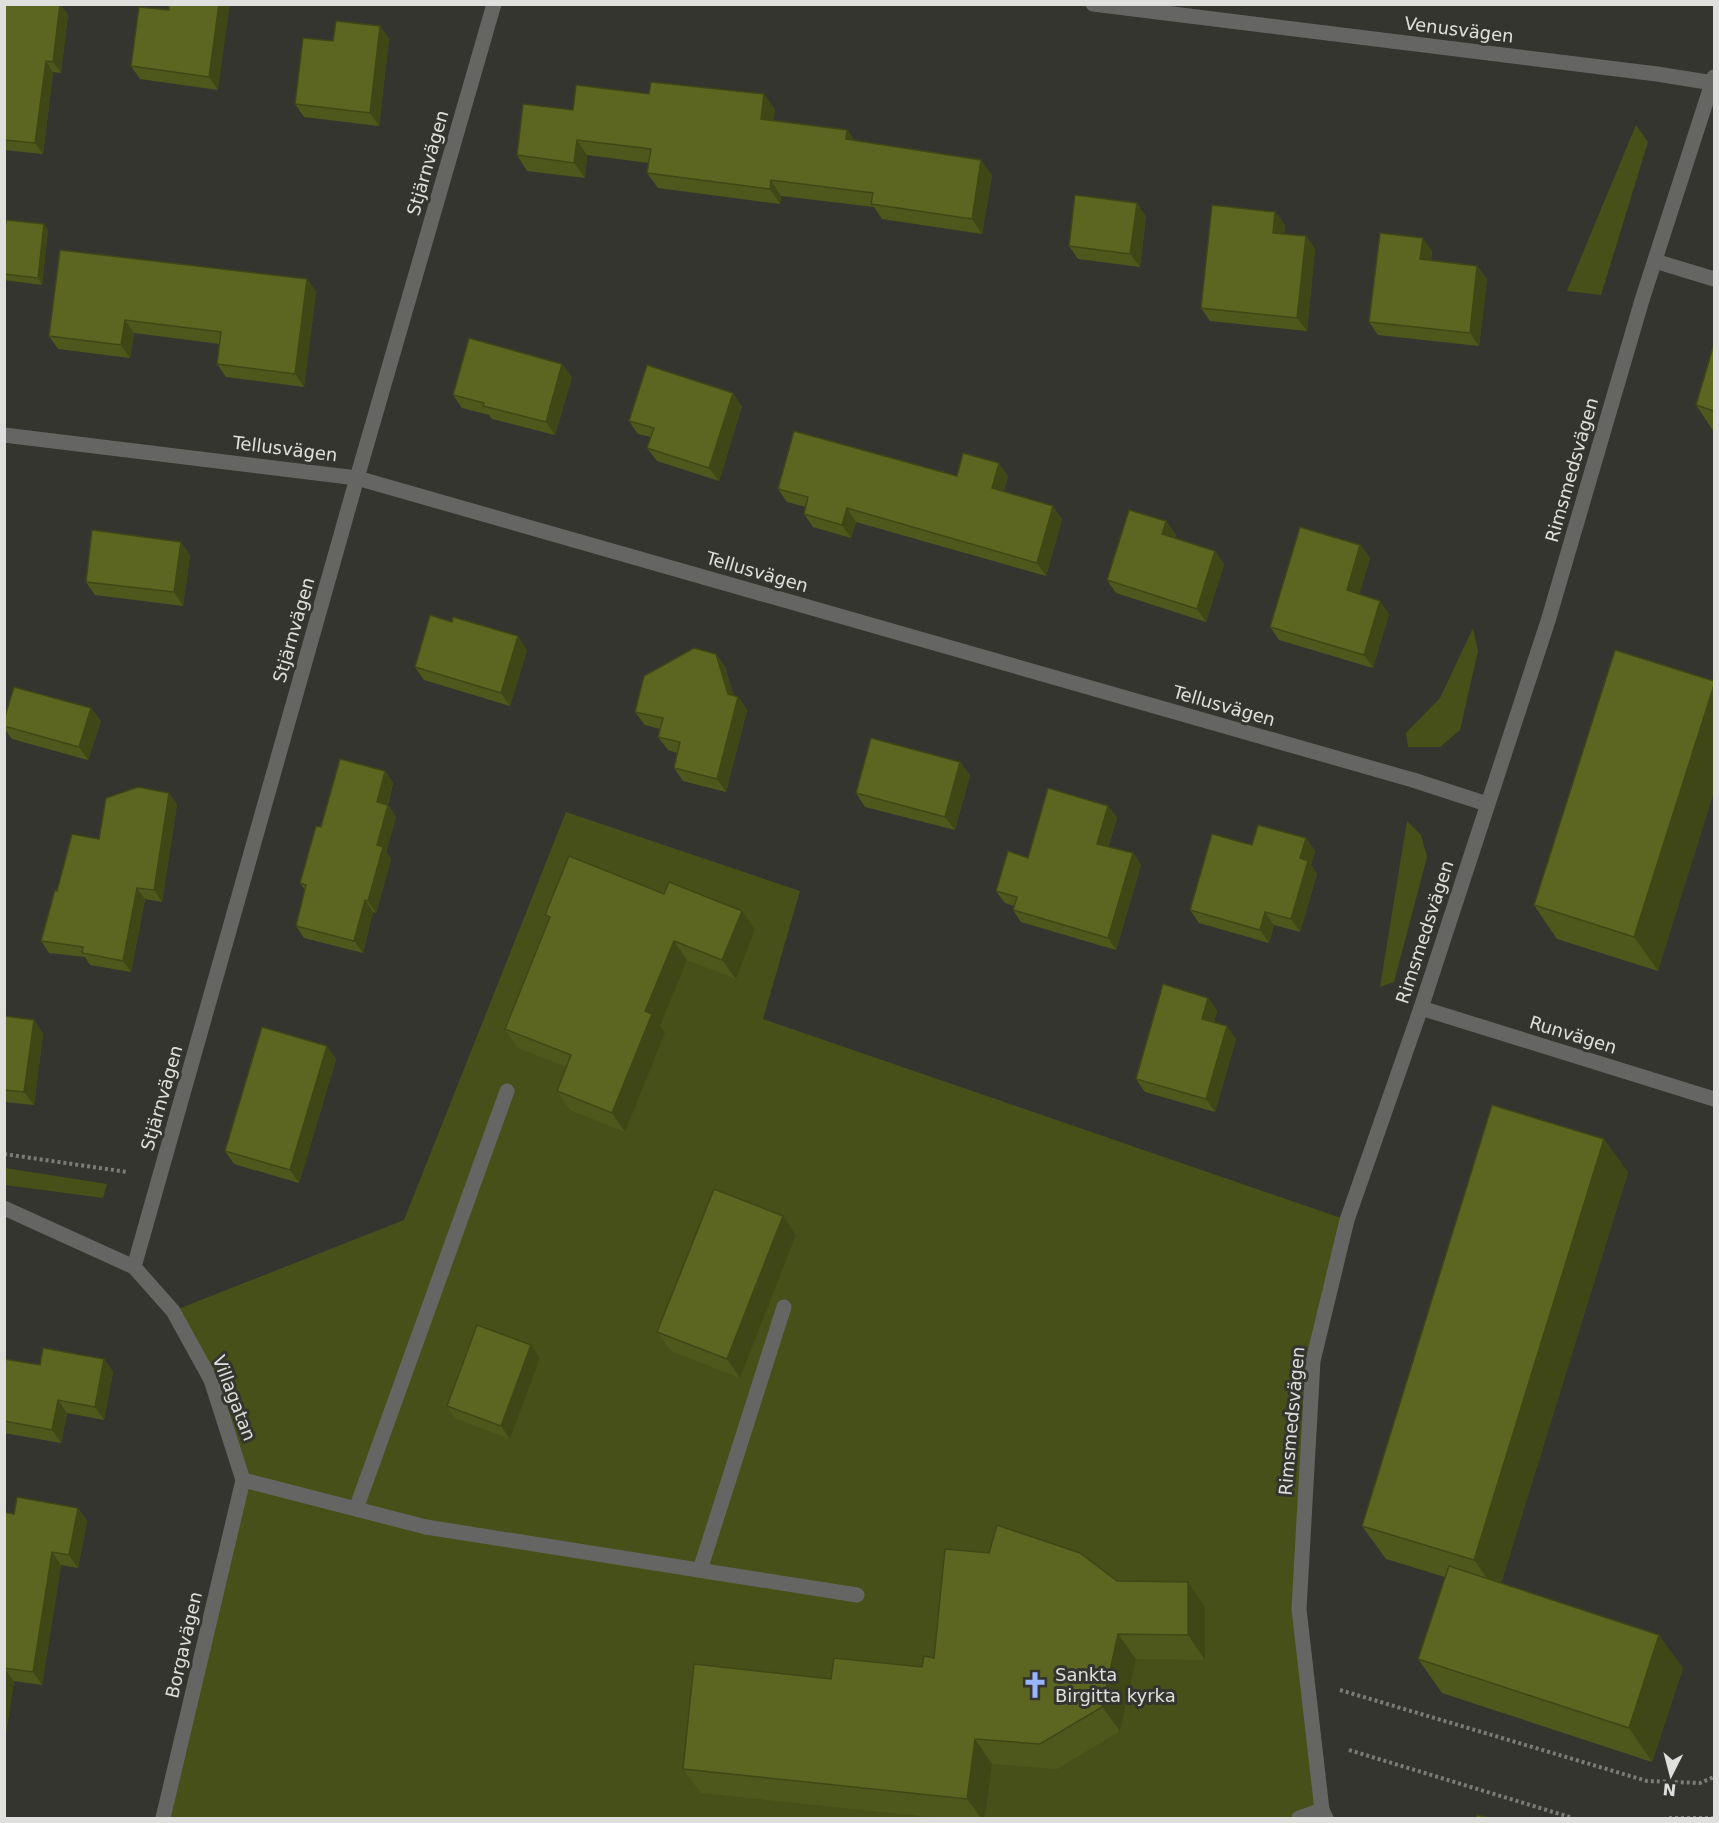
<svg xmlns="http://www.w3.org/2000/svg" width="1719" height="1823" viewBox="0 0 1719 1823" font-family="'DejaVu Sans',sans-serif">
  <rect width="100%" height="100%" fill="#34352f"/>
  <g fill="#475018">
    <polygon points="1636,125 1648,142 1601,295 1567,291"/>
    <polygon points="1473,628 1478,651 1460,730 1440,747 1408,747 1406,733 1440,698"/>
    <polygon points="566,812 800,891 763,1019 1347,1220 1313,1361 1299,1609 1322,1810 1299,1818 163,1818 243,1480 211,1380 173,1311 404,1220"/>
    <polygon points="1407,821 1421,835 1427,857 1394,982 1380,987"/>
    <polygon points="4,1168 5,1168 107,1184 103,1198 5,1185"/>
  </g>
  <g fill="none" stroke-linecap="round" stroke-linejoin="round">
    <g stroke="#7b7c77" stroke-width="4" stroke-dasharray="3 3" stroke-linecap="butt">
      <polyline points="4,1154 127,1172"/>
      <polyline points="1340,1690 1647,1781 1700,1783 1714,1777"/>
      <polyline points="1349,1750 1573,1818"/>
      <polyline points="1669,1818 1714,1818"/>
    </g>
    <g stroke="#656663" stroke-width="15">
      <polyline points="356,1509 507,1091"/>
      <polyline points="426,1527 857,1595"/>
      <polyline points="700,1570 784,1307"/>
    </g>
    <g stroke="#656663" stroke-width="15">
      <polyline points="1093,4 1657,74 1713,83"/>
      <polyline points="1655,261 1714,279"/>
      <polyline points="4,435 357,478 1413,780 1487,804"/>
      <polyline points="1421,1008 1714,1099"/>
      <polyline points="4,1208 134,1267 173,1311 211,1380 243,1480 426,1527"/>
      <polyline points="134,1267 357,478 494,4"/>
      <polyline points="163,1818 243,1480"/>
      <polyline points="1299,1818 1322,1810"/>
      <polyline points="1326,1818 1322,1810 1299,1609 1313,1361 1347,1220 1421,1008 1548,621 1642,300 1714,77"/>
    </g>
  </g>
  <g fill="#4f581c">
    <polygon points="4,4 68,14 61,73 53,72 43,154 4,150"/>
    <polygon points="169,10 218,90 140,79 131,66"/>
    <polygon points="380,26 389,39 379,126 304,117 295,104 333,41"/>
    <polygon points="775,109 773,121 847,130 854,140 992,175 982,234 882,219 874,207 781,196 780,204 658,188 647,173 649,163 587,155 585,178 527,171 517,155 573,110"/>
    <polygon points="1275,212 1285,225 1284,234 1306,236 1315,249 1307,331 1210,321 1201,308"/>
    <polygon points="1146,216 1140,267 1078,259 1069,246"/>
    <polygon points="4,223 48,230 42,285 4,280"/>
    <polygon points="1432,251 1431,261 1477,266 1487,279 1479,346 1378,335 1369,322"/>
    <polygon points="307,279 316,292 304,387 226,377 217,364 220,344 134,333 130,358 58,349 49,336"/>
    <polygon points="1714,344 1714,432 1696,405"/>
    <polygon points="572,377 555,435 492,419 489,415 462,408 453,395"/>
    <polygon points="742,406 719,481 657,461 647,448 651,437 638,434 629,421"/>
    <polygon points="957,476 1008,476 1004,491 1062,519 1046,576 856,522 851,538 813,527 804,514 806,507 787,502 778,489"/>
    <polygon points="1166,521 1176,535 1174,538 1215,551 1224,564 1206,622 1116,593 1107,580"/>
    <polygon points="1360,545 1370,558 1359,594 1389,614 1373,668 1279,640 1270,627"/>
    <polygon points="190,555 183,606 95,595 86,582"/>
    <polygon points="527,650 510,706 424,680 415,667"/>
    <polygon points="716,654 725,667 734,696 738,697 747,710 726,792 683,781 674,768 677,753 668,750 658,737 660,729 645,725 635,712"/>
    <polygon points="1714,681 1658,971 1557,939 1534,905"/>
    <polygon points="4,720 101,721 88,760 12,739 4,728"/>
    <polygon points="960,762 970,775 955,830 865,807 856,793"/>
    <polygon points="385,771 393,783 388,805 396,817 386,852 391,859 376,913 373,912 363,953 304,938 296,926 305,890 300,883 321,827"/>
    <polygon points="177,804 162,902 145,899 131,972 90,965 85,957 49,953 41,941 57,891 99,839"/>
    <polygon points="1108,806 1117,818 1108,847 1133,853 1141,865 1116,950 1021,922 1013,910 1014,906 1005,903 996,891 1028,858"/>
    <polygon points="1306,838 1315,851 1311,865 1317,874 1300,932 1274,925 1269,943 1199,923 1190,910 1252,845"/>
    <polygon points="545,915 755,930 736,979 687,960 660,1026 665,1033 625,1132 570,1110 557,1091 567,1067 518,1048 505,1029 549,920"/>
    <polygon points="1208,998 1217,1011 1214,1022 1236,1039 1215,1112 1145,1092 1136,1079"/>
    <polygon points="4,1016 43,1033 34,1105 4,1102"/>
    <polygon points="336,1059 299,1183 234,1164 225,1151"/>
    <polygon points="1628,1172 1501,1583 1683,1668 1652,1762 1442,1693 1418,1659 1445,1577 1386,1559 1362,1526"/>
    <polygon points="796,1235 740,1378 671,1351 657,1332"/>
    <polygon points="540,1358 510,1439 456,1419 447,1406"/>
    <polygon points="4,1359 40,1365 104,1359 113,1372 104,1420 67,1413 61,1443 4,1433"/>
    <polygon points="78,1508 87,1521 78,1568 61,1565 42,1685 14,1681 4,1745 4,1512 14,1514"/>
    <polygon points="1117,1581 1205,1607 1205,1660 1136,1659 1120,1731 1057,1769 992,1764 985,1818 940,1818 701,1793 683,1769 831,1679 922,1667 934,1658"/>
  </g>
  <g fill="#404717">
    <polygon points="60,4 68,14 61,73 53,62"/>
    <polygon points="219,4 230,4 218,90 209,77"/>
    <polygon points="380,26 389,39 379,126 370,113"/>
    <polygon points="46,61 53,72 43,154 35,143"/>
    <polygon points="764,94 775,109 772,134 761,119"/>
    <polygon points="847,130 857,145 846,139"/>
    <polygon points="577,140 587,155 585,178 574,163"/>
    <polygon points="981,160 992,175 982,234 972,219"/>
    <polygon points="771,180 781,196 780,204 770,189"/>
    <polygon points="1137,203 1146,216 1140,267 1130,254"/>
    <polygon points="1275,212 1285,225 1282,246 1273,233"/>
    <polygon points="44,224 48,230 42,285 38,278"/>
    <polygon points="1306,236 1315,249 1307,331 1297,318"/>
    <polygon points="1423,238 1432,251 1429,272 1420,259"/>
    <polygon points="1477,266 1487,279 1479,346 1470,333"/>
    <polygon points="307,279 316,292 304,387 295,374"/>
    <polygon points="125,320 134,333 130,358 121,345"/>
    <polygon points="562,364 572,377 555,435 546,422"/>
    <polygon points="733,393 742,406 719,481 709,468"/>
    <polygon points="999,463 1008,476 1001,501 992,488"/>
    <polygon points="1053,506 1062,519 1046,576 1037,563"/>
    <polygon points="847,508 856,522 851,538 842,525"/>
    <polygon points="1166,521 1176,535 1171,548 1162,534"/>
    <polygon points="181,542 190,555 183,606 174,592"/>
    <polygon points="1360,545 1370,558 1356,603 1347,590"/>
    <polygon points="1215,551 1224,564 1206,622 1197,609"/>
    <polygon points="1380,601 1389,614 1373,668 1364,655"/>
    <polygon points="518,636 527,650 510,706 501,693"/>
    <polygon points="716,654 725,667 736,703 738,697 747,710 726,792 717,779 728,694"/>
    <polygon points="1714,685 1714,792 1658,971 1634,937"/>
    <polygon points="91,708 101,721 88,760 79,747"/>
    <polygon points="960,762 970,775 955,830 945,817"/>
    <polygon points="385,771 393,783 385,814 377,802"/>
    <polygon points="169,793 177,804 162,902 154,890"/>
    <polygon points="388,805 396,817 386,852 391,859 376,913 368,901 377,845"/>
    <polygon points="1108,806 1117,818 1105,856 1097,844"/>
    <polygon points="1306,838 1315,851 1311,865 1317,874 1300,932 1291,919 1300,858"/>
    <polygon points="1133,853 1141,865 1116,950 1108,938"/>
    <polygon points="137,888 145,899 131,972 123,961"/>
    <polygon points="365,900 373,912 363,953 354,941"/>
    <polygon points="742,911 755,930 736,979 722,960"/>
    <polygon points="1265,912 1274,925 1269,943 1260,930"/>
    <polygon points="674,941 687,960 660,1026 665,1033 625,1132 612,1113 645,1011"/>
    <polygon points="1208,998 1217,1011 1211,1032 1202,1019"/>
    <polygon points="34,1020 43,1033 34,1105 24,1092"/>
    <polygon points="1227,1026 1236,1039 1215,1112 1206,1099"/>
    <polygon points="327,1046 336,1059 299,1183 290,1170"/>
    <polygon points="1604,1139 1628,1172 1498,1593 1474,1560"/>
    <polygon points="783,1216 796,1235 740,1378 727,1359"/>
    <polygon points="531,1345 540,1358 510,1439 501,1426"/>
    <polygon points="104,1359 113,1372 104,1420 95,1407"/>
    <polygon points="58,1400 67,1413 61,1443 52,1430"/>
    <polygon points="78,1508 87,1521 78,1568 69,1555"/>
    <polygon points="52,1552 61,1565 42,1685 33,1672"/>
    <polygon points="1188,1582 1205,1607 1205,1660 1188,1635"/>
    <polygon points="1118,1634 1136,1659 1120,1731 1102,1707"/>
    <polygon points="1659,1635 1683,1668 1652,1762 1629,1728"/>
    <polygon points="4,1668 14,1681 4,1745"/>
    <polygon points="975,1739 992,1764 985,1818 981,1818 967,1799"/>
  </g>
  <g fill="#5c6621" stroke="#404717" stroke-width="1.5">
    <polygon points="4,4 60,4 53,62 46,61 35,143 4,140"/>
    <polygon points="169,4 219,4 209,77 131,66 139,7 169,10"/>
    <polygon points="336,21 380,26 370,113 295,104 303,38 333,41"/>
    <polygon points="651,82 764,94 761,119 847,130 846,139 981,160 972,219 871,204 873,193 771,180 770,189 647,173 651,149 577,140 574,163 517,155 523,104 573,110 576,85 649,94"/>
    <polygon points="1075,195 1137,203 1130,254 1069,246"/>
    <polygon points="1212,205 1275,212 1273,233 1306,236 1297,318 1201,308"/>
    <polygon points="6,220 44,224 38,278 4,274 4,223 6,223"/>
    <polygon points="1380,233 1423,238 1420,259 1477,266 1470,333 1369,322"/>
    <polygon points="60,250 307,279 295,374 217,364 221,332 125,320 121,345 49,336"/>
    <polygon points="469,338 562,364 546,422 483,406 484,403 453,395"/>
    <polygon points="1714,344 1714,411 1696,405"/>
    <polygon points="647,365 733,393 709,468 647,448 654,428 629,421"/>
    <polygon points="794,431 957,476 963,453 999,463 992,488 1053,506 1037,563 847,508 842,525 804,514 808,497 778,489"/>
    <polygon points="1129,510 1166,521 1162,534 1215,551 1197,609 1107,580"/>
    <polygon points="1300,527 1360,545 1347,590 1380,601 1364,655 1270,627"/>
    <polygon points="92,530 181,542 174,592 86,582"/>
    <polygon points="430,615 452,622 453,617 518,636 501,693 415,667"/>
    <polygon points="694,648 716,654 728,694 738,697 717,779 674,768 680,742 658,737 663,718 635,712 644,676"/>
    <polygon points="1615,650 1714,681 1714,685 1634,937 1534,905"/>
    <polygon points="14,687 91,708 79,747 4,726 4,720"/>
    <polygon points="871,738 960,762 945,817 856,793"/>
    <polygon points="340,759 385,771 377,802 388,805 377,845 383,847 368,901 365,900 354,941 296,926 306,885 300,883 316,826 321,827"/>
    <polygon points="138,787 169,793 154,890 137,888 123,961 82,953 83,947 41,941 55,890 57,891 72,834 99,839 106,798"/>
    <polygon points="1048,788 1108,806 1097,844 1133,853 1108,938 1013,910 1017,897 996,891 1008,851 1028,858"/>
    <polygon points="1258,825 1306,838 1300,858 1308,861 1291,919 1265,912 1260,930 1190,910 1212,834 1252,845"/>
    <polygon points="569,856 664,894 669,882 742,911 722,960 674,941 645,1011 652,1014 612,1113 557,1091 571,1055 505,1029 550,917 545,915"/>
    <polygon points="1163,984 1208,998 1202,1019 1227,1026 1206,1099 1136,1079"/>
    <polygon points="4,1016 34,1020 24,1092 4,1090"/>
    <polygon points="262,1027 327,1046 290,1170 225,1151"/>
    <polygon points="1492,1105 1604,1139 1474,1560 1362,1526"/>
    <polygon points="714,1189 783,1216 727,1359 657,1332"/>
    <polygon points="477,1325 531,1345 501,1426 447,1406"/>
    <polygon points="43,1348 104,1359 95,1407 58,1400 52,1430 4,1421 4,1359 40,1365"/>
    <polygon points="17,1497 78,1508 69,1555 52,1552 33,1672 4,1668 4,1512 14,1514"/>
    <polygon points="997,1525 1080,1553 1117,1581 1188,1582 1188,1635 1118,1634 1102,1707 1040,1744 975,1739 967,1799 683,1769 694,1664 831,1679 834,1658 922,1667 924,1656 934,1658 945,1549 989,1553"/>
    <polygon points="1449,1566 1659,1635 1629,1728 1418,1659"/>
    <polygon points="1477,1815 1489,1818 1476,1818"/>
  </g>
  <defs>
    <symbol id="church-bare" viewBox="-9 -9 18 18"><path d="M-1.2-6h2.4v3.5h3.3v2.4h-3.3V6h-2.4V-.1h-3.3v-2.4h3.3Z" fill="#99b5fd" stroke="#34352f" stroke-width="2.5" paint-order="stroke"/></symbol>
  </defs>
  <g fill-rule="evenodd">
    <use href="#church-bare" x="1016" y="1666" width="38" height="38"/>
  </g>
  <g text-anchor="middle" stroke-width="6" stroke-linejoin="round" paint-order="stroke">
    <g font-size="18" fill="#dfe0dd" stroke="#34352f">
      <text transform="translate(1459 30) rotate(7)" y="6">Venusvägen</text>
      <text transform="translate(428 163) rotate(-74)" y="6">Stjärnvägen</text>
      <text transform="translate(285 449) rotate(7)" y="6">Tellusvägen</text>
      <text transform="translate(1572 470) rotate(-74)" y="6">Rimsmedsvägen</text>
      <text transform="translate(757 572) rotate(16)" y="6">Tellusvägen</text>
      <text transform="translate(294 630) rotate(-74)" y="6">Stjärnvägen</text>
      <text transform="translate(1224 706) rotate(16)" y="6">Tellusvägen</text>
      <text transform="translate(1425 932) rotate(-72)" y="6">Rimsmedsvägen</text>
      <text transform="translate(1573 1035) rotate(17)" y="6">Runvägen</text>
      <text transform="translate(162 1098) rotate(-74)" y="6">Stjärnvägen</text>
      <text transform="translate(234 1398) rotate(69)" y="6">Villagatan</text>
      <text transform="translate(1292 1421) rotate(-85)" y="6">Rimsmedsvägen</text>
      <text transform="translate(184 1645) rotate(-77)" y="6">Borgavägen</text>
    </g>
    <g font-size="18" fill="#dfe0dd" stroke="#34352f" text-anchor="start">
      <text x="1055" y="1681">Sankta<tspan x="1055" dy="21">Birgitta kyrka</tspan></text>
    </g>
  </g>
  <rect width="1719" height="1823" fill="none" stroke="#dfe0dd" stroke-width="12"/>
  <g transform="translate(1671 1775) rotate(186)" stroke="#34352f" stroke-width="4.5" paint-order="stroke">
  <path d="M0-4.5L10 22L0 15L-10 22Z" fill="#dfe0dd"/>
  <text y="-9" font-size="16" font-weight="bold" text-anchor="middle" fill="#dfe0dd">N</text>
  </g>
</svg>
